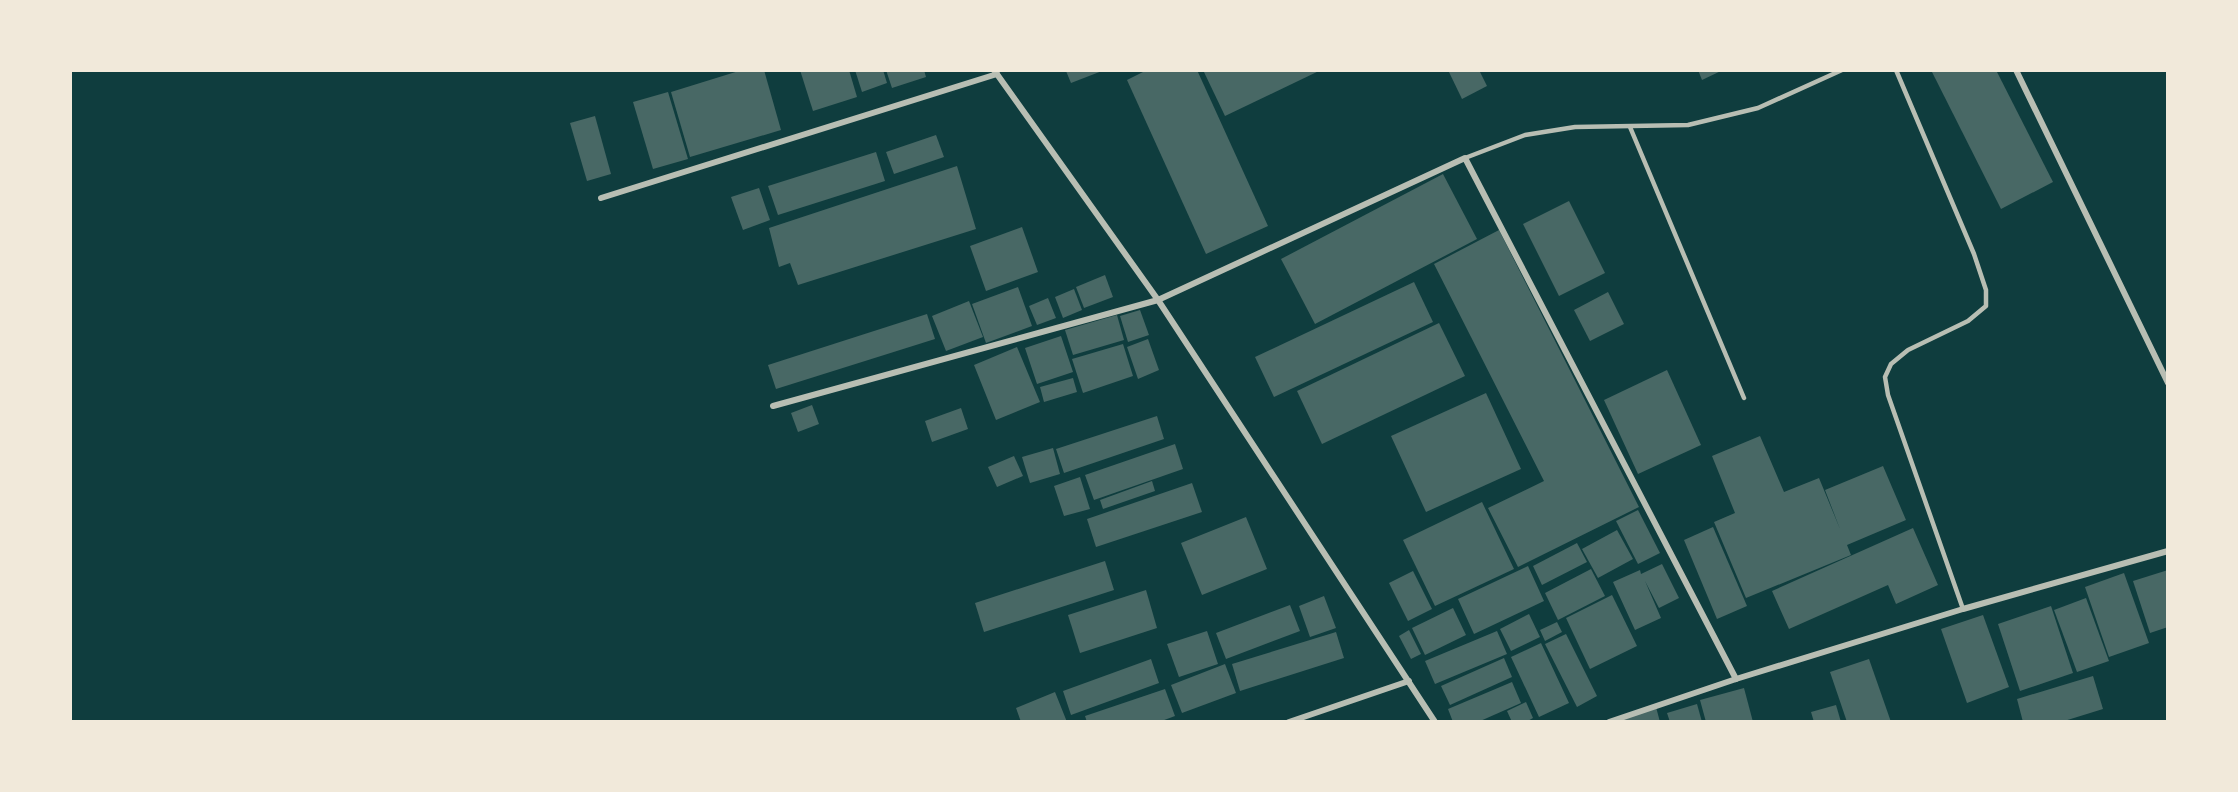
<svg xmlns="http://www.w3.org/2000/svg" width="2238" height="792" viewBox="0 0 2238 792" font-family="Bitter,serif">
  <rect width="100%" height="100%" fill="#0f3d3e"/>
  <g fill="#486865">
    <polygon points="742,70 764,70 781,130 690,157 671,92"/>
    <polygon points="800,70 849,70 857,97 813,111"/>
    <polygon points="855,70 883,70 887,83 862,92"/>
    <polygon points="886,70 924,70 926,77 892,88"/>
    <polygon points="1147,70 1197,70 1268,226 1206,254 1127,80"/>
    <polygon points="1203,70 1321,70 1225,116"/>
    <polygon points="1448,70 1479,70 1487,86 1462,99"/>
    <polygon points="1698,70 1723,70 1702,80"/>
    <polygon points="1931,70 1996,70 2053,182 2001,209"/>
    <polygon points="1066,71 1102,71 1071,83"/>
    <polygon points="668,92 688,159 653,169 633,102"/>
    <polygon points="595,116 611,174 587,181 570,123"/>
    <polygon points="936,135 944,157 894,174 886,152"/>
    <polygon points="876,152 885,181 778,215 768,186"/>
    <polygon points="957,166 976,229 798,285 790,263 779,267 769,228"/>
    <polygon points="1443,174 1477,239 1315,324 1281,259"/>
    <polygon points="759,188 770,220 743,230 731,197"/>
    <polygon points="1569,201 1605,273 1559,296 1523,224"/>
    <polygon points="1022,227 1038,272 986,291 970,246"/>
    <polygon points="1499,230 1639,507 1518,567 1488,508 1544,481 1434,264"/>
    <polygon points="1105,275 1113,297 1084,308 1076,287"/>
    <polygon points="1414,282 1433,322 1274,397 1255,357"/>
    <polygon points="1018,287 1032,326 986,343 972,304"/>
    <polygon points="1074,289 1082,310 1063,318 1055,297"/>
    <polygon points="1608,292 1624,324 1590,341 1574,310"/>
    <polygon points="1048,298 1056,318 1037,325 1029,306"/>
    <polygon points="969,301 983,337 946,351 932,316"/>
    <polygon points="1140,310 1149,335 1128,342 1120,316"/>
    <polygon points="927,314 935,339 776,389 768,365"/>
    <polygon points="1117,315 1124,340 1073,355 1065,330"/>
    <polygon points="1439,323 1465,376 1322,444 1297,391"/>
    <polygon points="1061,336 1073,372 1037,384 1025,348"/>
    <polygon points="1148,339 1159,370 1138,379 1127,347"/>
    <polygon points="1123,344 1133,376 1083,393 1072,359"/>
    <polygon points="1017,347 1040,402 996,420 974,365"/>
    <polygon points="1667,370 1701,445 1638,474 1604,400"/>
    <polygon points="1073,378 1077,392 1044,402 1040,387"/>
    <polygon points="1486,393 1521,469 1426,512 1391,436"/>
    <polygon points="812,405 819,424 798,432 791,413"/>
    <polygon points="961,408 968,429 932,442 925,421"/>
    <polygon points="1157,416 1164,439 1064,473 1056,449"/>
    <polygon points="1760,436 1784,492 1819,478 1840,529 1825,490 1883,466 1906,520 1847,545 1851,555 1746,598 1714,522 1735,513 1712,456"/>
    <polygon points="1175,444 1183,469 1094,500 1085,475"/>
    <polygon points="1053,448 1060,474 1030,483 1022,457"/>
    <polygon points="1014,456 1023,476 997,487 988,467"/>
    <polygon points="1080,477 1090,509 1064,516 1054,486"/>
    <polygon points="1152,481 1155,491 1103,509 1100,500"/>
    <polygon points="1192,483 1202,512 1096,547 1087,519"/>
    <polygon points="1482,502 1514,569 1435,606 1403,540"/>
    <polygon points="1638,510 1660,553 1638,564 1616,521"/>
    <polygon points="1246,517 1267,569 1202,595 1181,543"/>
    <polygon points="1713,527 1747,606 1717,619 1684,540"/>
    <polygon points="1913,528 1938,585 1896,604 1888,585 1789,629 1772,591"/>
    <polygon points="1617,530 1633,559 1598,578 1582,549"/>
    <polygon points="1577,543 1587,562 1542,585 1533,566"/>
    <polygon points="1105,561 1114,590 984,632 975,603"/>
    <polygon points="1662,564 1679,598 1659,608 1645,581 1661,618 1635,630 1613,582 1640,570 1641,574"/>
    <polygon points="1528,566 1544,601 1474,634 1458,599"/>
    <polygon points="1591,569 1605,596 1558,620 1545,593"/>
    <polygon points="2168,570 2168,627 2150,633 2133,581"/>
    <polygon points="1413,571 1432,609 1408,621 1389,583"/>
    <polygon points="2124,573 2149,643 2109,657 2085,587"/>
    <polygon points="1146,590 1157,628 1080,653 1068,615"/>
    <polygon points="1612,595 1637,646 1590,669 1566,618"/>
    <polygon points="1324,596 1336,628 1310,637 1299,606"/>
    <polygon points="2086,598 2109,661 2077,672 2054,610"/>
    <polygon points="1290,605 1300,631 1226,659 1216,633"/>
    <polygon points="2051,606 2073,673 2020,691 1998,624"/>
    <polygon points="1453,608 1466,635 1425,655 1412,628"/>
    <polygon points="1529,614 1540,637 1511,651 1500,629"/>
    <polygon points="1983,615 2009,687 1967,703 1941,629"/>
    <polygon points="1557,622 1562,632 1545,641 1540,630"/>
    <polygon points="1409,630 1421,654 1411,659 1399,636"/>
    <polygon points="1207,631 1218,664 1179,677 1167,644"/>
    <polygon points="1497,631 1507,654 1435,684 1425,661"/>
    <polygon points="1336,632 1344,658 1240,691 1232,664"/>
    <polygon points="1566,634 1597,696 1577,707 1545,644"/>
    <polygon points="1541,643 1569,703 1539,717 1511,657"/>
    <polygon points="1504,658 1512,677 1450,705 1441,686"/>
    <polygon points="1151,659 1159,683 1071,715 1063,691"/>
    <polygon points="1869,659 1891,722 1847,722 1830,672"/>
    <polygon points="1225,664 1236,693 1182,713 1171,685"/>
    <polygon points="2093,676 2103,709 2061,722 2023,722 2017,699"/>
    <polygon points="1512,682 1521,703 1478,722 1453,722 1448,709"/>
    <polygon points="1744,688 1753,722 1706,722 1700,700"/>
    <polygon points="1165,689 1175,716 1159,722 1087,722 1085,716"/>
    <polygon points="1055,692 1067,722 1021,722 1016,708"/>
    <polygon points="1526,702 1533,718 1526,722 1512,722 1507,711"/>
    <polygon points="1697,704 1702,722 1670,722 1667,713"/>
    <polygon points="1836,705 1841,722 1814,722 1811,712"/>
    <polygon points="1656,707 1660,722 1615,722"/>
  </g>
  <g fill="none" stroke-linecap="round" stroke-linejoin="round">
    <g stroke="#b8beb3" stroke-width="4.5">
      <polyline points="1896,70 1974,254 1986,290 1986,306 1968,321 1908,350 1891,364 1885,377 1888,395 1963,609"/>
      <polyline points="1630,127 1744,398"/>
      <polyline points="1465,158 1525,135 1575,127 1688,125 1758,108 1842,70"/>
    </g>
    <g stroke="#b8beb3" stroke-width="6">
      <polyline points="994,70 1158,300 1435,722"/>
      <polyline points="2016,70 2168,383"/>
      <polyline points="601,198 997,74"/>
      <polyline points="773,406 1158,300 1465,158 1736,679"/>
      <polyline points="1289,722 1409,681"/>
      <polyline points="1609,722 1736,679 1963,609 2168,551"/>
    </g>
  </g>
  <rect width="2238" height="792" fill="none" stroke="#f1e9da" stroke-width="144"/>
</svg>
